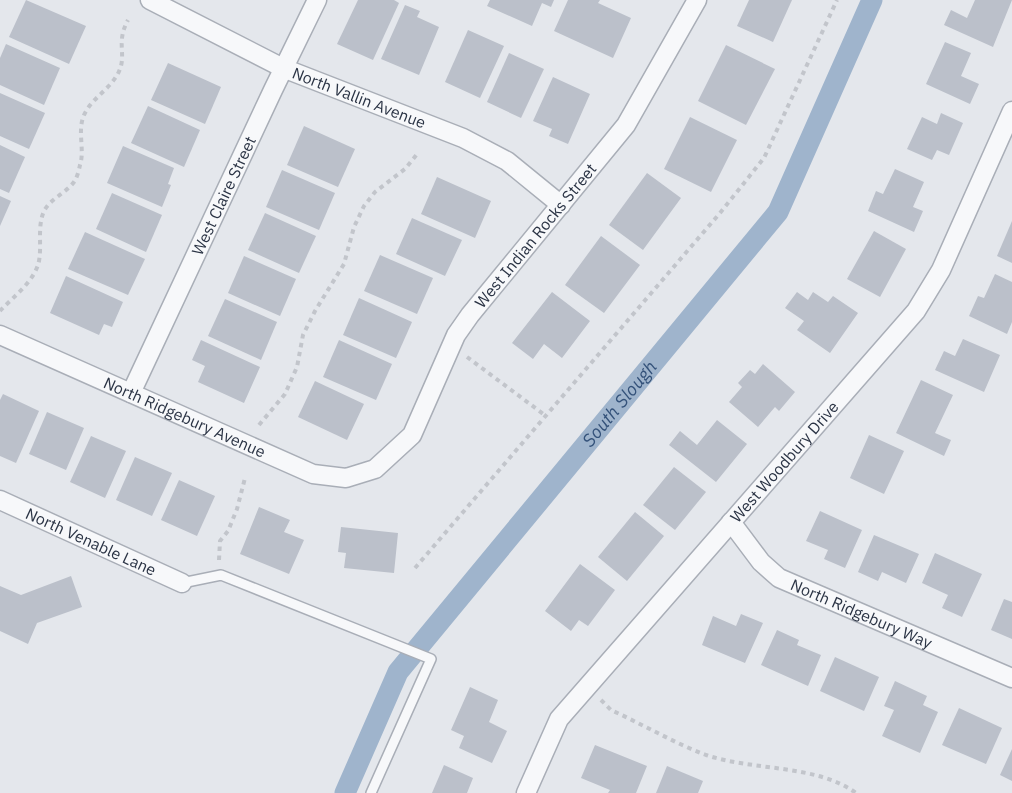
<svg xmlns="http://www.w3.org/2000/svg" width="1012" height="793" viewBox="0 0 1012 793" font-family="'IBM Plex Sans',sans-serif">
  <rect width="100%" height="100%" fill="#e4e7ec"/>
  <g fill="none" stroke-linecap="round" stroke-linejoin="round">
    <path stroke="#9fb4cc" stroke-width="21" id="s1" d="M345,793L398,672L778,212L872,0"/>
  </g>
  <g fill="#bbc0ca">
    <polygon points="26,0 86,26 69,64 9,37"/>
    <polygon points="358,0 394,0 399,3 373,60 337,44"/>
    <polygon points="490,0 554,0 551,7 542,3 532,26 487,6"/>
    <polygon points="568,0 600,0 598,3 631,18 613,58 554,31"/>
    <polygon points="749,0 792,0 773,42 737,26"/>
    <polygon points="975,0 1012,0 993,47 944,25 951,10 967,18"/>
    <polygon points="405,5 420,11 417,17 439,27 419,75 381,59"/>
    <polygon points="468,30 504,46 480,98 445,82"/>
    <polygon points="945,42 971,53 961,76 979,84 970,104 926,84"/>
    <polygon points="6,44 60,68 44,105 0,85 0,58"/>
    <polygon points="726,45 775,69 746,125 698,101"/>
    <polygon points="509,53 544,69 521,118 487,102"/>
    <polygon points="168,63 221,87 205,124 151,100"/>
    <polygon points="553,77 590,94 568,144 549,136 552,129 533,121"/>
    <polygon points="0,93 45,113 29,149 0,136"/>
    <polygon points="148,106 200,130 184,167 131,143"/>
    <polygon points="941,113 963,123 949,155 937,150 932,160 907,149 922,117 937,124"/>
    <polygon points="690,117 737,140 711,192 664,169"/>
    <polygon points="304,126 355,149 338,187 287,165"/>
    <polygon points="0,145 25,157 9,193 0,189"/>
    <polygon points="123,146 174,168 168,184 171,185 162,207 107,183"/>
    <polygon points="895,169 924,182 913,207 923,211 914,232 868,211 876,191 883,194"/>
    <polygon points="282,170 335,193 319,230 266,207"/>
    <polygon points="647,173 681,198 643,250 609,225"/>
    <polygon points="437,177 491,201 475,238 421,214"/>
    <polygon points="112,193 162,215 146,252 96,229"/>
    <polygon points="0,196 11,201 0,226"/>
    <polygon points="265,213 316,236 299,273 248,250"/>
    <polygon points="412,218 462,240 445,276 396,254"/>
    <polygon points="1012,221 1012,263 997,256"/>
    <polygon points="874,231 906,249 880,297 847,279"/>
    <polygon points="85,232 145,259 128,295 68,269"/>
    <polygon points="601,236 640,265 604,313 565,285"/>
    <polygon points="380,255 433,278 417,314 364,291"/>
    <polygon points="244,256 296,279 280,316 228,293"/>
    <polygon points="995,274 1012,282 1012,322 1007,334 969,316 978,296 984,298"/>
    <polygon points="66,276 123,302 112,327 104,324 99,335 50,313"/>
    <polygon points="552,292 590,321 562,358 544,344 533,359 512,343"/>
    <polygon points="797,292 808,300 813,292 828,302 833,296 858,313 830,353 797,330 804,321 785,308"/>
    <polygon points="359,298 412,322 396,358 343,335"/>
    <polygon points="225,299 277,322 261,360 208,336"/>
    <polygon points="963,339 1000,355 984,392 935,370 944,351 955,356"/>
    <polygon points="201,340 260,367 244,403 198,382 205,366 192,360"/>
    <polygon points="339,340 392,364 376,400 323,377"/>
    <polygon points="763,364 795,392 779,411 775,407 758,427 729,402 742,387 738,383 750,370 755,374"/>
    <polygon points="921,380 953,395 935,433 951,440 944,456 896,433"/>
    <polygon points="315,381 364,404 347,440 298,417"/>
    <polygon points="3,394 39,411 16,463 0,456 0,400"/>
    <polygon points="47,412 84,428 66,470 29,454"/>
    <polygon points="717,420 747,444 716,482 669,445 680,431 697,445"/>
    <polygon points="869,435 904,451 884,494 850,478"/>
    <polygon points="91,436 126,451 105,498 70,482"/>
    <polygon points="135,457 172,473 152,516 116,500"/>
    <polygon points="674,467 706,492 675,530 643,505"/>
    <polygon points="179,480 215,496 197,536 161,520"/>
    <polygon points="259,507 290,520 284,532 304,540 289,574 240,554"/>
    <polygon points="820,511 862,530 845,568 824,559 828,550 806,541"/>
    <polygon points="635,512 664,536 627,581 598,557"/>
    <polygon points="341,527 398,533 394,573 344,568 346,553 338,552"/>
    <polygon points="874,535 919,554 906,583 882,572 878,581 858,572"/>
    <polygon points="935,553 982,574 962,617 942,608 948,595 922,583"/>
    <polygon points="580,564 615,590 588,626 579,620 571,631 545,611"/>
    <polygon points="71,576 82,607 37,623 28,644 0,631 0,586 21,595"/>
    <polygon points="1004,599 1012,602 1012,639 991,630"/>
    <polygon points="741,614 763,623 745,663 702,645 713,616 736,626"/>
    <polygon points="777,630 799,640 797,645 821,655 808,686 761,665"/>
    <polygon points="835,657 879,677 864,711 820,691"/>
    <polygon points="895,681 927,696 923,705 938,712 920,753 882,736 894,710 884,706"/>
    <polygon points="470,687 498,700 489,722 507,731 492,763 459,748 464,736 451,730"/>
    <polygon points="959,708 1002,728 986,764 942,745"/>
    <polygon points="595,745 647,766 636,793 608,793 610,790 581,778"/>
    <polygon points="1012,749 1012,781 1000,775"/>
    <polygon points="444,765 473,778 467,793 432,793"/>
    <polygon points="667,766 703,781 698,793 656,793"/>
  </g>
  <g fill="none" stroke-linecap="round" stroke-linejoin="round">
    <defs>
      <polyline id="service" points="182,583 221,575 431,659 371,793"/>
      <g id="minor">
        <path id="s2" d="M150,0L283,68L463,138L507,161L561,205"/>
        <path id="s3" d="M0,335L313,474L346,478L375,469L412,435L456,335L470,315L626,125L697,0"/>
        <path id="s4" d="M131,393L273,90L317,0"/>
        <path id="s5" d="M0,500L182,583"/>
        <path id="s6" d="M731,522L761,562L779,578L1012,678"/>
        <path id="s7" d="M526,793L559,719L916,311L941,270L1012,111"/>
      </g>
    </defs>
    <use href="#service" stroke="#a9aeb7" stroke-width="12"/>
    <use href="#minor" stroke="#a9aeb7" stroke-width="21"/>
    <g stroke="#c2c5cb" stroke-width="4" stroke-dasharray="4.5 4.5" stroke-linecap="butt">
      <path d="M0,311C13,297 35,281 39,261C42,245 37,227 44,211C50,199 66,193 74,182C77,178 79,170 80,165C85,150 77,131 84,115C92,97 113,88 120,69C126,53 116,42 128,20"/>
      <polyline points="467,357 546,416"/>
      <polyline points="259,425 285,394 297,367 303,335 315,311 344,264 354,227 364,206 375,192 405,169 418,153"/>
      <polyline points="219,560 220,541 228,531 237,509 245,478"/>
      <polyline points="415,568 720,213 764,158 837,0"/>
      <path d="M601,700L611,710C642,724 674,743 706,755C753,771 816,764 856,793"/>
    </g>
    <use href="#service" stroke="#f7f8fa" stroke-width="9"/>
    <use href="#minor" stroke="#f7f8fa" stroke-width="18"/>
  </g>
  <g text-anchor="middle" stroke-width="4.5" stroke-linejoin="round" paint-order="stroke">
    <g font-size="16" fill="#2b3445" stroke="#f4f6f9">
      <text dy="6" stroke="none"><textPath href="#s2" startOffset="231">North Vallin Avenue</textPath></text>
      <text dy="6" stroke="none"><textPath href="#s4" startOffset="218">West Claire Street</textPath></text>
      <text dy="6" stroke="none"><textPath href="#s3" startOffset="693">West Indian Rocks Street</textPath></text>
      <text dy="6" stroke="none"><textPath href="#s3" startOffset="202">North Ridgebury Avenue</textPath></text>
      <text dy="6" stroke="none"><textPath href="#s7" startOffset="423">West Woodbury Drive</textPath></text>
      <text dy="6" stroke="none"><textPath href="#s5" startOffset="100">North Venable Lane</textPath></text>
      <text dy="6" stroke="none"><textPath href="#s6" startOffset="164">North Ridgebury Way</textPath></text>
    </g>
    <g font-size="18" font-style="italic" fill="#34527a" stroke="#f4f6f9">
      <text dy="6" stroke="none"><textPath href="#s1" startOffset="480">South Slough</textPath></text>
    </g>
  </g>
</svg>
